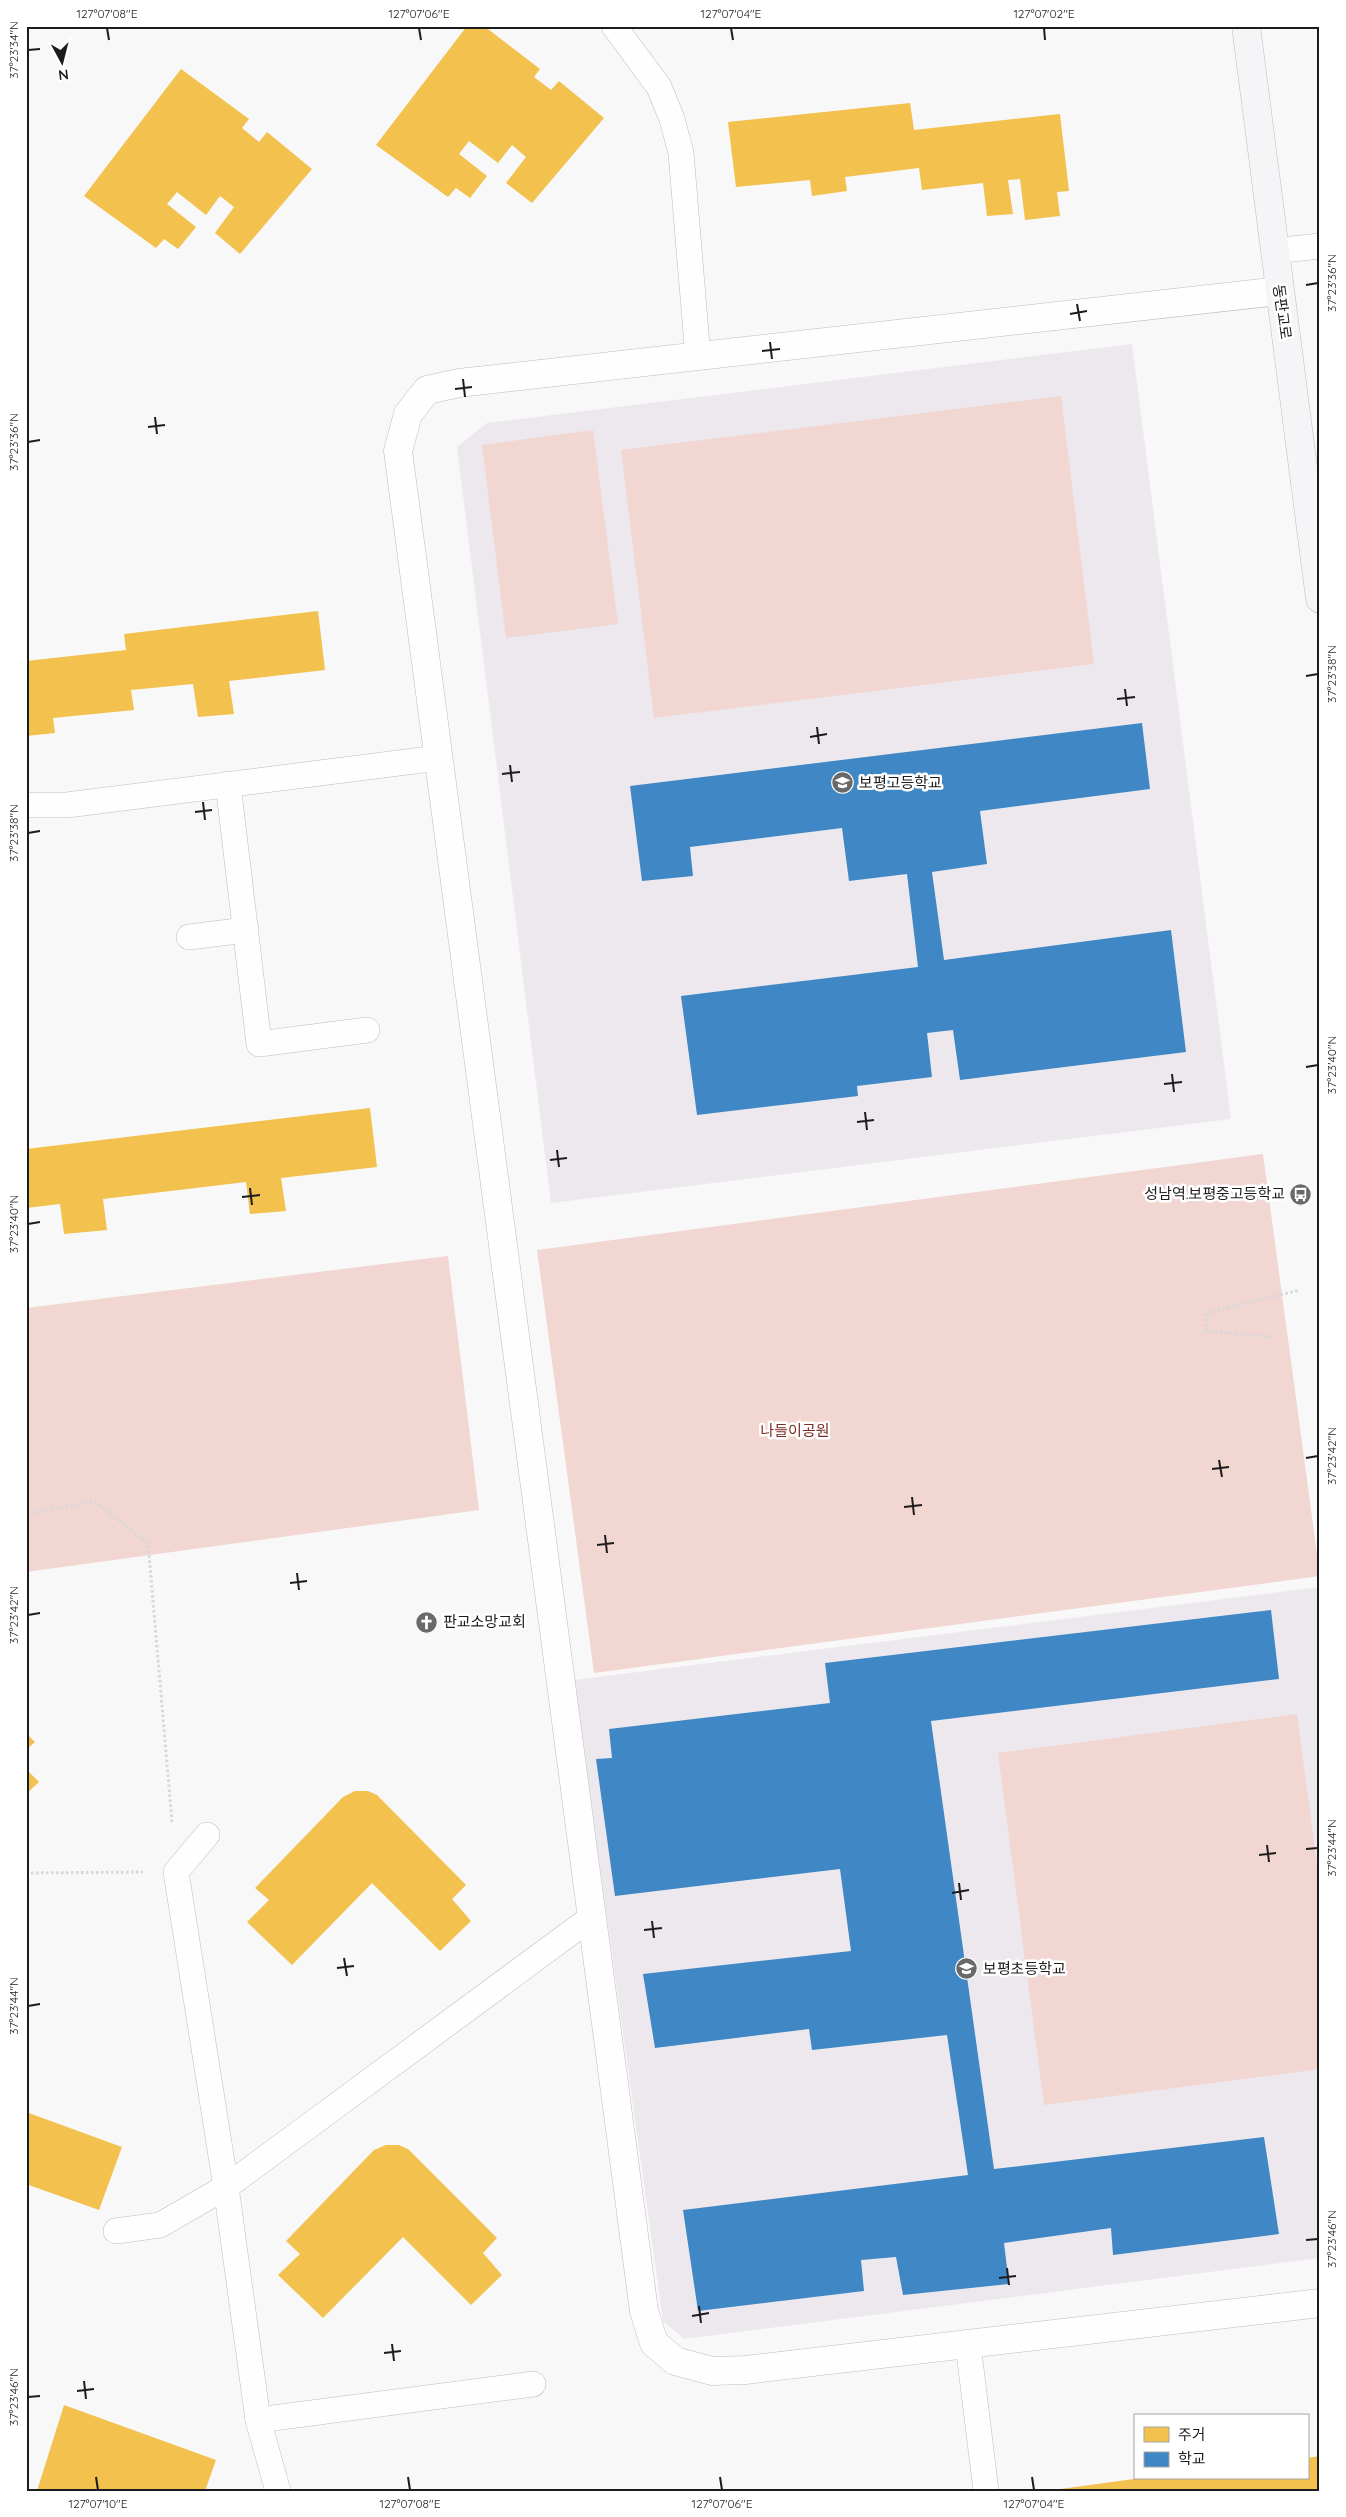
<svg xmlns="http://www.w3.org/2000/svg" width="1346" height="2517" viewBox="0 0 1346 2517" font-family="Quicksand,'Noto Sans KR',sans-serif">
  <rect width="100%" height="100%" fill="#f8f8f8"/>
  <g fill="#ede8ed">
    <polygon points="1132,344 1231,1119 551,1203 457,447 487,423"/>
    <polygon points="1320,1587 1320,2258 684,2339 663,2321 574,1680"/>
  </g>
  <g fill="#f1d6d2">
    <polygon points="1061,396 1094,664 654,718 621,450"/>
    <polygon points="593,430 618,624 506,638 482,445"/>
    <polygon points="1263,1154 1320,1576 594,1673 537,1250"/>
    <polygon points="448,1256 479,1510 26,1572 26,1308"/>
    <polygon points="1297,1714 1320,1887 1320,2069 1044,2105 998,1753"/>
  </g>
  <g fill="#f2c14e">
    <polygon points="467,26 484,26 540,69 534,77 551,90 559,81 604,118 532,203 506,183 526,157 512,145 498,163 469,141 459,154 487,176 470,198 456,188 448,197 376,145"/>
    <polygon points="181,69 249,119 242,128 259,142 267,132 312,169 240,254 215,233 234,207 220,196 206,215 177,192 167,204 196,227 178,249 164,239 156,248 84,196"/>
    <polygon points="910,103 914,130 1060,114 1069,191 1057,192 1060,216 1025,220 1020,179 1008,180 1013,214 987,216 983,183 922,190 919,168 845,177 847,191 812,196 810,180 736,187 728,122"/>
    <polygon points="318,611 325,670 229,681 234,714 198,717 193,684 131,690 134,710 53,718 55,733 26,736 26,661 126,650 124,634"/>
    <polygon points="370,1108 377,1167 281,1178 286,1211 250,1214 246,1182 103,1199 107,1230 64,1234 60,1204 26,1208 26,1149"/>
    <polygon points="26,1733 35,1742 26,1750"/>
    <polygon points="26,1769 39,1782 26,1794"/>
    <polygon points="355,1791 368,1791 377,1795 466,1885 452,1899 471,1921 440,1951 372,1883 292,1965 247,1922 269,1900 255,1888 343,1797"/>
    <polygon points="26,2112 122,2147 99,2210 26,2184"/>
    <polygon points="386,2145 399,2145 408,2149 497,2238 483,2253 502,2275 471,2305 403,2237 323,2318 278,2275 300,2254 286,2241 374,2150"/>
    <polygon points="64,2405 216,2460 205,2491 37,2491"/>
    <polygon points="1320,2456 1320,2491 1046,2491 1141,2478 1307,2478 1307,2458"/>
  </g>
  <g fill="#3f88c5">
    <polygon points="1142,723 1150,789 980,811 987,864 932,872 944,960 1171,930 1186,1052 960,1080 953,1030 927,1033 932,1077 857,1086 858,1096 697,1115 681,996 918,967 907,874 849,881 842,828 690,847 693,876 642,881 630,786"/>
    <polygon points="1271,1610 1279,1679 931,1721 994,2169 1264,2137 1279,2234 1113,2255 1111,2228 1004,2243 1009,2284 903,2295 896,2257 861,2260 864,2291 698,2311 683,2210 968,2175 947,2035 812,2050 809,2029 655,2048 643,1974 851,1951 840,1869 615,1896 596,1759 612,1758 609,1729 830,1703 825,1663"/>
  </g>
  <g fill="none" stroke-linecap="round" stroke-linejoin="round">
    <defs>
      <g id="lane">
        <polyline points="614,26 659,87 672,119 681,153 698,357"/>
        <polyline points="1274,251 1320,246"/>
        <polyline points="228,784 259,1044 367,1030"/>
        <polyline points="26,805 67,805 438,758"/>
        <polyline points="189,937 246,930"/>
        <polyline points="207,1835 176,1872 226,2187 258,2420 278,2491"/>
        <polyline points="116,2231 160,2225 226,2187 592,1917"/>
        <polyline points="968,2344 986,2491"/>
        <polyline points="258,2420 533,2384"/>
      </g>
      <polyline id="street" points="1279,291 459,383 427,390 408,414 398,451 644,2311 654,2343 675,2361 712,2371 745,2370 1320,2303"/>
      <polyline id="secondary" points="1246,26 1320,599"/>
    </defs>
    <use href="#lane" stroke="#bdbdbd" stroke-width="26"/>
    <use href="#street" stroke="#bdbdbd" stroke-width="29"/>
    <use href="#secondary" stroke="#bdbdbd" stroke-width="29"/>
    <g stroke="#d9d8d9" stroke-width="3" stroke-dasharray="2.5 2.5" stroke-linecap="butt">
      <polyline points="1272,1337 1207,1331 1206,1313 1300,1290"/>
      <polyline points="26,1514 94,1501 148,1543 172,1822"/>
      <polyline points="26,1873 143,1872"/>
    </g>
    <use href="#lane" stroke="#fefefe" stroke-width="25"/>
    <use href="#street" stroke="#fefefe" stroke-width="28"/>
    <use href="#secondary" stroke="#f5f5f8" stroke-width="28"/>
  </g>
  <path fill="none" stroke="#1c1c1c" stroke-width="2" d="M107,28L109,40M419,28L421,40M731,28L733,40M1044,28L1045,40M28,50L40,49M1306,285L1318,283M1077,304L1080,321M1070,314L1087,311M770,342L772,359M762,351L780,349M463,379L465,397M455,389L472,387M155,417L157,434M148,427L165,425M28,442L40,440M1306,676L1318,674M1125,689L1127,706M1117,699L1135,697M817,727L819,744M810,737L827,734M510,765L512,782M502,774L520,772M203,802L205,820M195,812L212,810M28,833L40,831M1306,1067L1318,1065M1172,1074L1174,1092M1164,1084L1182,1082M865,1112L867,1130M857,1122L874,1120M557,1150L559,1167M550,1160L567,1158M250,1188L252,1205M242,1197L260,1195M28,1224L40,1222M1306,1458L1318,1456M1219,1460L1222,1477M1212,1469L1229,1467M912,1497L914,1515M904,1507L922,1505M605,1535L607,1553M597,1545L614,1543M297,1573L299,1590M290,1583L307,1581M28,1615L40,1613M1267,1845L1269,1862M1306,1849L1318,1848M1259,1855L1276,1853M959,1883L961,1900M952,1893L969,1890M652,1921L654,1938M644,1930L662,1928M344,1958L347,1976M337,1968L354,1966M28,2006L40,2004M1306,2240L1318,2239M1007,2268L1009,2285M999,2278L1016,2276M699,2306L701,2323M692,2316L709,2313M392,2344L394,2361M384,2353L401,2351M84,2381L86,2399M77,2391L94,2389M28,2397L40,2396M96,2477L98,2490M408,2477L410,2490M720,2477L722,2490M1032,2477L1034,2490"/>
  <defs>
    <symbol id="school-disc" viewBox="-11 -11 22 22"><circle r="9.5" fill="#696969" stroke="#fff"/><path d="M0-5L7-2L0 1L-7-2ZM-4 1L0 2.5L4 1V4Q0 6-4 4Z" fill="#fff"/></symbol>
    <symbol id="bus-disc" viewBox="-11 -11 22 22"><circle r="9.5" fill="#696969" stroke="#fff"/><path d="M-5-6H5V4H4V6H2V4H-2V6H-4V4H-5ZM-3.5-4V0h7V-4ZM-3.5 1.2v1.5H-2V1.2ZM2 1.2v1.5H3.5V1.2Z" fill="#fff"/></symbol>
    <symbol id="church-disc" viewBox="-11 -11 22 22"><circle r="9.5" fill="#696969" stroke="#fff"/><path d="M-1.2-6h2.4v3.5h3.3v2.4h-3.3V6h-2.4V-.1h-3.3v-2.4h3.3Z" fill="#fff"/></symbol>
  </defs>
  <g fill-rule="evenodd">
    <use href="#school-disc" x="830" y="770" width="25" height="25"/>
    <use href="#bus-disc" x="1288" y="1182" width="25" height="25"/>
    <use href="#church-disc" x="414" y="1610" width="25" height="25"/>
    <use href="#school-disc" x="954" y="1956" width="25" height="25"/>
  </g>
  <g text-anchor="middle" stroke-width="5" stroke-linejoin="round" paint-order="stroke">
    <g font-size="15" fill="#1c1c1c" stroke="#fff">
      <text transform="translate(1282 312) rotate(82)" y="5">동판교로</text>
    </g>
    <g font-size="15" fill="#1c1c1c" stroke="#fff" text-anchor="start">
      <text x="859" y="788">보평고등학교</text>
      <text x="1285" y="1199" text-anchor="end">성남역.보평중고등학교</text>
      <text x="443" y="1627">판교소망교회</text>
      <text x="983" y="1974">보평초등학교</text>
    </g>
    <g font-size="15" fill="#7c2c22" stroke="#fff">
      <text x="795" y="1436">나들이공원</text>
    </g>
  </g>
  <rect width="1346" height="2517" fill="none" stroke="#ffffff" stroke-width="55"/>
  <rect x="1134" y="2414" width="175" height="65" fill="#ffffff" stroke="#a4a4a4"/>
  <rect x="1144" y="2427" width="25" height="15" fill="#f2c14e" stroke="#a4a4a4"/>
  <text x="1178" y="2440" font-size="15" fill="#1c1c1c">주거</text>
  <rect x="1144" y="2452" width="25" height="15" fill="#3f88c5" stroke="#a4a4a4"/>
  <text x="1178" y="2464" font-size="15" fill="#1c1c1c">학교</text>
  <g transform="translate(62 62) rotate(173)" stroke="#ffffff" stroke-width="4" paint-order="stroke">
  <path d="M0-4L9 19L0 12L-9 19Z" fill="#1c1c1c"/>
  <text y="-8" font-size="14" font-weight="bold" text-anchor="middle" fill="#1c1c1c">N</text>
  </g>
  <rect x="28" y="28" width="1290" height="2462" fill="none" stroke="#1c1c1c" stroke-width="2"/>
  <g font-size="12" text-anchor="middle" fill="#1c1c1c">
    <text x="107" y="18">127°07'08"E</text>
    <text x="419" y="18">127°07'06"E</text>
    <text x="731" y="18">127°07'04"E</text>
    <text x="1044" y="18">127°07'02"E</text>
    <text transform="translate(14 50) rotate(-90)" y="4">37°23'34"N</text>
    <text transform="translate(1332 283) rotate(-90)" y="4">37°23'36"N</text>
    <text transform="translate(14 442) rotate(-90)" y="4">37°23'36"N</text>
    <text transform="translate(1332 674) rotate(-90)" y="4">37°23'38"N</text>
    <text transform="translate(14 833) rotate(-90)" y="4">37°23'38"N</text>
    <text transform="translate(1332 1065) rotate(-90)" y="4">37°23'40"N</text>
    <text transform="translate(14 1224) rotate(-90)" y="4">37°23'40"N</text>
    <text transform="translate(1332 1456) rotate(-90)" y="4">37°23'42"N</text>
    <text transform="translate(14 1615) rotate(-90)" y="4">37°23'42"N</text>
    <text transform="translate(1332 1848) rotate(-90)" y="4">37°23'44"N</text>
    <text transform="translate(14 2006) rotate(-90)" y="4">37°23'44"N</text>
    <text transform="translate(1332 2239) rotate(-90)" y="4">37°23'46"N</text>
    <text transform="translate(14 2397) rotate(-90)" y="4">37°23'46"N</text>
    <text x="98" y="2508">127°07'10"E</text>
    <text x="410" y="2508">127°07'08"E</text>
    <text x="722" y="2508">127°07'06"E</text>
    <text x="1034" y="2508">127°07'04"E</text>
  </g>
</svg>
